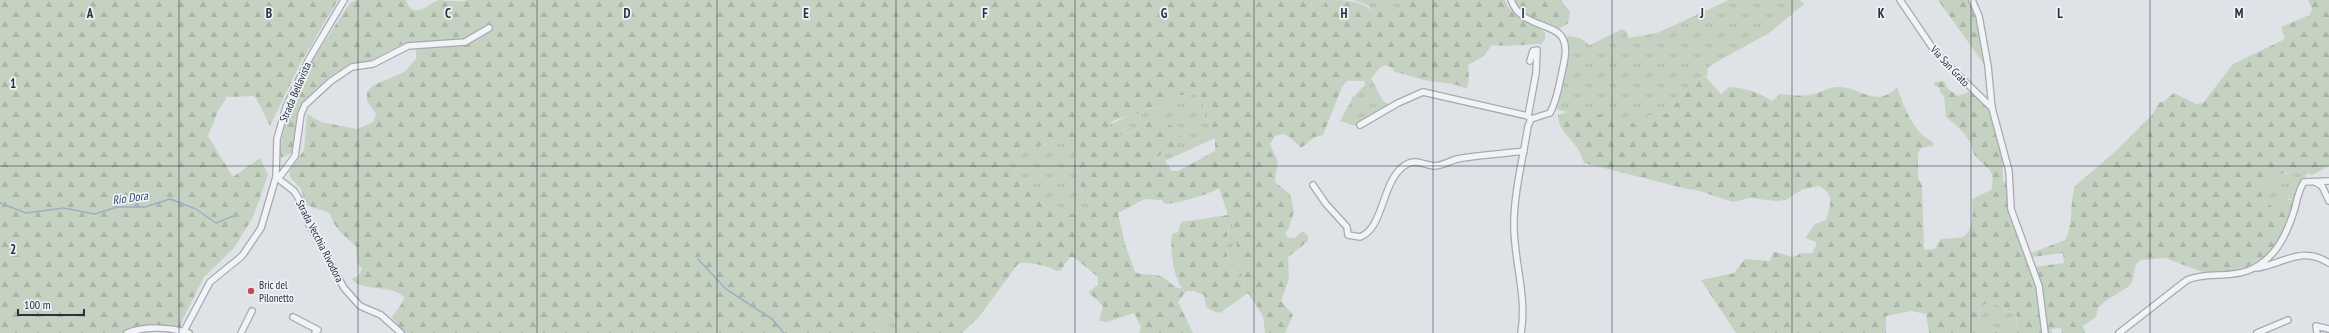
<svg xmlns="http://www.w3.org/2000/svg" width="2329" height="333" viewBox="0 0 2329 333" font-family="'PT Sans Narrow',sans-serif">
  <defs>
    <pattern id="grass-tufts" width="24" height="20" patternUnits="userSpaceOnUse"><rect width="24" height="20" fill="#c5d2c1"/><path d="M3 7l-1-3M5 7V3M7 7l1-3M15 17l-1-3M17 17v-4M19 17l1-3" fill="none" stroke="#a9b5a7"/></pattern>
    <pattern id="forest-firs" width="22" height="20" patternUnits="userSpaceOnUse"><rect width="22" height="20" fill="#c5d2c1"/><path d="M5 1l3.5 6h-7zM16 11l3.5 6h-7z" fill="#a9b5a7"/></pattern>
  </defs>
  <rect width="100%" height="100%" fill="#dfe3e8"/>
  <g fill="url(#grass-tufts)">
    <polygon points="1311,0 1326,0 1323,9 1317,15 1312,9"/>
    <polygon points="1353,0 1404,0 1404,6 1397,12 1373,12 1368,5"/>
    <polygon points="1729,0 1800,0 1804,4 1769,33 1713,64 1708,68 1707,76 1695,81 1668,113 1646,116 1638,123 1631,124 1615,117 1599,116 1585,106 1568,112 1556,109 1568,58 1566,41 1568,36 1580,38 1590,45 1622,29 1627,32 1628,38 1657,33"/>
    <polygon points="1371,78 1383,101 1390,105 1356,126 1340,121 1353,97 1365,85 1364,81"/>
    <polygon points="1199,94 1204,101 1205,117 1211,123 1215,138 1165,161 1154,158 1169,150 1149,120 1134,131 1120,136 1108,125 1147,108 1159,109 1174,96"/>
    <path d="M1055,141H1067C1078,148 1076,170 1079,182C1082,192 1087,202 1093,210L1089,217H1084L1077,212L1067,216C1040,210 1027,185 1009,166L1007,162L1011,155Z"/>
    <path d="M2300,170L2307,173L2295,200L2288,199L2273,207L2266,204L2261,192C2266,174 2286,175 2300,170Z"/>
    <path d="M1231,222L1234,226L1239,262L1245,285C1227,263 1221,250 1231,222Z"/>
    <path d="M1989,301L2017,315L2016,328L1998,332H1987C1978,322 1976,308 1989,301Z"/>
    <polygon points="893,314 906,333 878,333 886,317"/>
  </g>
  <g fill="url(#forest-firs)" fill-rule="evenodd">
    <polygon points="0,0 338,0 301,62 270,126 255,96 227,97 218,111 208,136 233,177 260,158 268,175 253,217 234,248 204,277 181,323 181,330 137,327 123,333 0,333"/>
    <path d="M356,0H406C414,22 428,3 439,0C448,0 458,3 467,0H1311L1312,9L1318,15L1323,9L1326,0C1342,0 1363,0 1373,12H1397L1404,6V0H1505C1511,18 1531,23 1545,32V39L1542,44C1525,44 1509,47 1492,45L1484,56L1468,65L1469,79L1467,89C1452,82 1439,83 1424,80C1414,78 1405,73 1394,72L1393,68L1386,65C1377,68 1377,73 1371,78C1364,83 1355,80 1347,81L1342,87L1323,135L1315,137L1301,148L1290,137L1283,134L1275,136L1270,144L1278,162L1275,178L1276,183L1290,194L1294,211L1289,228L1285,233L1288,238H1294L1303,231L1308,236V241L1288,257L1289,279L1281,301L1293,315L1285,333H1265L1263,316L1248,293L1220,313L1215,312L1206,307L1204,295L1194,291H1186L1178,302L1193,333H1139L1141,327L1134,313L1107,322L1099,321L1103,306L1088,292L1098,285V277L1074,257H1070L1061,270L1056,271C1051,266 1025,261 1018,264L979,317L962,333H906L893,314L886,317L878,333H405L392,318C396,310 402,306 404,297C388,283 365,293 351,279L358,276L362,269L357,262L356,246C345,237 333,227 330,213L306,205L301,189L290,177L289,172L304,150L307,114L321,122L357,129L373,122L376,114L367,101V93L372,86L404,72L416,59V51L412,43L402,44L368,62L351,63L329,77L313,92L300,110L292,153L281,158L279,151L289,108L304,85L307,68L350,3ZM1199,94L1204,101L1205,117L1211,123L1215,138V151L1178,171H1172L1165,161L1155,158L1183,141C1174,122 1167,123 1149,120L1134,131L1120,136L1108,125L1115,120L1136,114L1147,108L1163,109C1170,93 1184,95 1199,94ZM1055,141H1067C1078,148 1076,170 1079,182C1082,192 1087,202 1093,210L1089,217H1084L1077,212L1067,216C1040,210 1027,185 1009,166L1007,162L1011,155ZM1219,188L1228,215L1181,222L1178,232L1172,234C1170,249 1173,276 1182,288C1172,289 1168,278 1160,276C1151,273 1143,276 1135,272L1125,244L1118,213L1145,199L1162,200L1165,204C1172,205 1214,193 1219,188ZM1231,222L1234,226L1239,262L1245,285C1226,263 1221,249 1231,222Z"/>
    <path d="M1514,0H1563L1562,2L1570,12L1568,23L1559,29C1543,27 1519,18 1514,0Z"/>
    <polygon points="1938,0 1968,0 1973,8 1986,67"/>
    <path d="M2308,0H2329V166L2312,175C2295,168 2275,173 2263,186C2260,196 2264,202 2273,207L2280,200H2295L2288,220L2275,245L2267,255L2247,267L2228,271L2205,273L2165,258L2141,260L2136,264L2132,282L2128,287L2107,300L2098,308L2096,317L2083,326L2085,333H2062L2061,328L2051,329L2052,333H2046L2035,267L2064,263L2063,253L2031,257L2029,254L2065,240C2074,224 2069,203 2075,186L2116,151L2153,114L2159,102H2163L2174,93L2196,104L2203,103L2233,64L2283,40L2285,37L2281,28L2283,26L2310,15L2312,9Z"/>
    <path d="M1706,77L1721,94L1729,87C1745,88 1759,92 1772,101L1780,94C1791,95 1803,97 1814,94C1822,92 1831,86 1840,87C1860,87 1877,109 1897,87C1902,103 1911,124 1923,136C1927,139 1930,139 1933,143V146L1921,148L1918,153V178L1922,185L1924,250L1934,249L1941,239C1948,238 1959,239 1964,236C1974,231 1973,209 1972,199L1991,190C1997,166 1984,169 1974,154C1972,150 1972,145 1970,142C1964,132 1955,124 1946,117L1944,96L1940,92L1939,87L1934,85V82L1944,81L1948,89L1958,96L1972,91L1990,108L2002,153L2003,181L2006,182L2008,210L2036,286L2042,333H1929L1926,314L1911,311L1886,316V333H1736L1701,280L1734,273L1745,259L1770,261L1773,252C1785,252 1790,262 1801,253H1812L1816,246V242L1805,238L1815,224L1826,220C1831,206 1835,192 1818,186L1801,190L1786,200L1777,201L1749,198L1733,202L1696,190L1687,189L1584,163C1582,157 1579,149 1575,145C1568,135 1558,129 1558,115L1585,106C1599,116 1598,114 1614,117C1623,118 1627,125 1638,123L1646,116L1668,113L1695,81ZM1989,301L2017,315L2016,328L1998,332H1987C1978,322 1976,308 1989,301Z"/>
  </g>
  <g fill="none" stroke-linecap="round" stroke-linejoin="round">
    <g stroke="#9bafc8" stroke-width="1.5">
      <polyline points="0,203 26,213 64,208 94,214 118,207 145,207 170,199 196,209 216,223 233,216"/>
      <polyline points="698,259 726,289 772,319 784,333"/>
    </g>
    <defs>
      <g id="minor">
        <path d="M1511,0C1520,27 1556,23 1563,39C1568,49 1564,62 1562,72C1559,86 1557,100 1550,113L1531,119L1528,126C1523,159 1513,196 1514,229C1515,265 1527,297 1521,333"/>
        <polyline points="1900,0 1936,53 1992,108"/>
        <polyline points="1972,0 1979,16 1988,66 1992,108 2009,171 2011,209 2039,286 2045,333"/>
        <polyline points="1528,116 1536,73 1537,50 1533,51 1530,61"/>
        <polyline points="1360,125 1398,103 1423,92 1528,116 1531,119"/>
        <polyline points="276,177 281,175 295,156 301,114 305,105 331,81 352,67 373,64 408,46 465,42 489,28"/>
        <polyline points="276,177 294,191 299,199 309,224 344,288 360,306 381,315 401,333"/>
        <polyline points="2315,182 2322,186 2329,201"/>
        <path d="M1313,185L1326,204L1347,227L1348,235L1360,237C1385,228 1381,178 1407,164C1416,159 1424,165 1434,166C1442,166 1449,161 1457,159C1479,155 1502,154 1524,151"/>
        <path d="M2257,268C2283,264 2302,245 2329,263"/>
        <polyline points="293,317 318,330 315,333"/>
        <polyline points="184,331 210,282 242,256 261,228 276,177 277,139 286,107 309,59 344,0"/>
        <path d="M127,333C145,326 170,327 189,333"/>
        <polyline points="241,333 252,311"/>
        <path d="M2119,333L2187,280C2206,272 2228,278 2247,271C2275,261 2287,234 2295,208C2297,199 2299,189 2304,182L2329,181"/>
        <polyline points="2257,333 2288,320"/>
        <polyline points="2317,333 2316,326 2329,329"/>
      </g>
    </defs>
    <use href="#minor" stroke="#a5aab2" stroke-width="8"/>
    <use href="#minor" stroke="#f2f3f7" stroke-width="5.5"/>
  </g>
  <path fill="none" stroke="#29303f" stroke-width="1" stroke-opacity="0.55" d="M179,0V333M358,0V333M537,0V333M717,0V333M896,0V333M1075,0V333M1254,0V333M1433,0V333M1612,0V333M1792,0V333M1971,0V333M2150,0V333M0,166H2329"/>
  <circle fill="#cb4757" stroke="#eff2f6" stroke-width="1.5" cx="251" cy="291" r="4"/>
  <g text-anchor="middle" stroke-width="3.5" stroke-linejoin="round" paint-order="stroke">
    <g font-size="11" fill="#29303f" stroke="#eff2f6">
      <text transform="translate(1950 66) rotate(47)" y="4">Via San Grato</text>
      <text transform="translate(295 92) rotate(-67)" y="4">Strada Bellavista</text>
      <text transform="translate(320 241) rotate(63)" y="4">Strada Vecchia Rivodora</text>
    </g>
    <g font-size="11" fill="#29303f" stroke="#eff2f6" text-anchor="start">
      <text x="259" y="289">Bric del<tspan x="259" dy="13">Pilonetto</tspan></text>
    </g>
    <g font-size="12" font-style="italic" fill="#344e72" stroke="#eff2f6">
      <text transform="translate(130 198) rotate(-8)" y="4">Rio Dora</text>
    </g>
  </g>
  <g font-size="13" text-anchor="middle" font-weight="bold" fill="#29303f" stroke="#eff2f6" stroke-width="3.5" stroke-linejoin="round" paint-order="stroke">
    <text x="90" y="18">A</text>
    <text x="269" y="18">B</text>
    <text x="448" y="18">C</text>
    <text x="627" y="18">D</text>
    <text x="806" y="18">E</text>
    <text x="985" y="18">F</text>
    <text x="1164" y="18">G</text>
    <text x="1344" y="18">H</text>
    <text x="1523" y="18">I</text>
    <text x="1702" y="18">J</text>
    <text x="1881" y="18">K</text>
    <text x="2060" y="18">L</text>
    <text x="2239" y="18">M</text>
    <text x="13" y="88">1</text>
    <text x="13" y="254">2</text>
  </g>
  <path d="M18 309v6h66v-6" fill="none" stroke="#29303f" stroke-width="2"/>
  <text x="24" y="309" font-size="12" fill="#29303f" stroke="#eff2f6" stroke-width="3" paint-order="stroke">100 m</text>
</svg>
